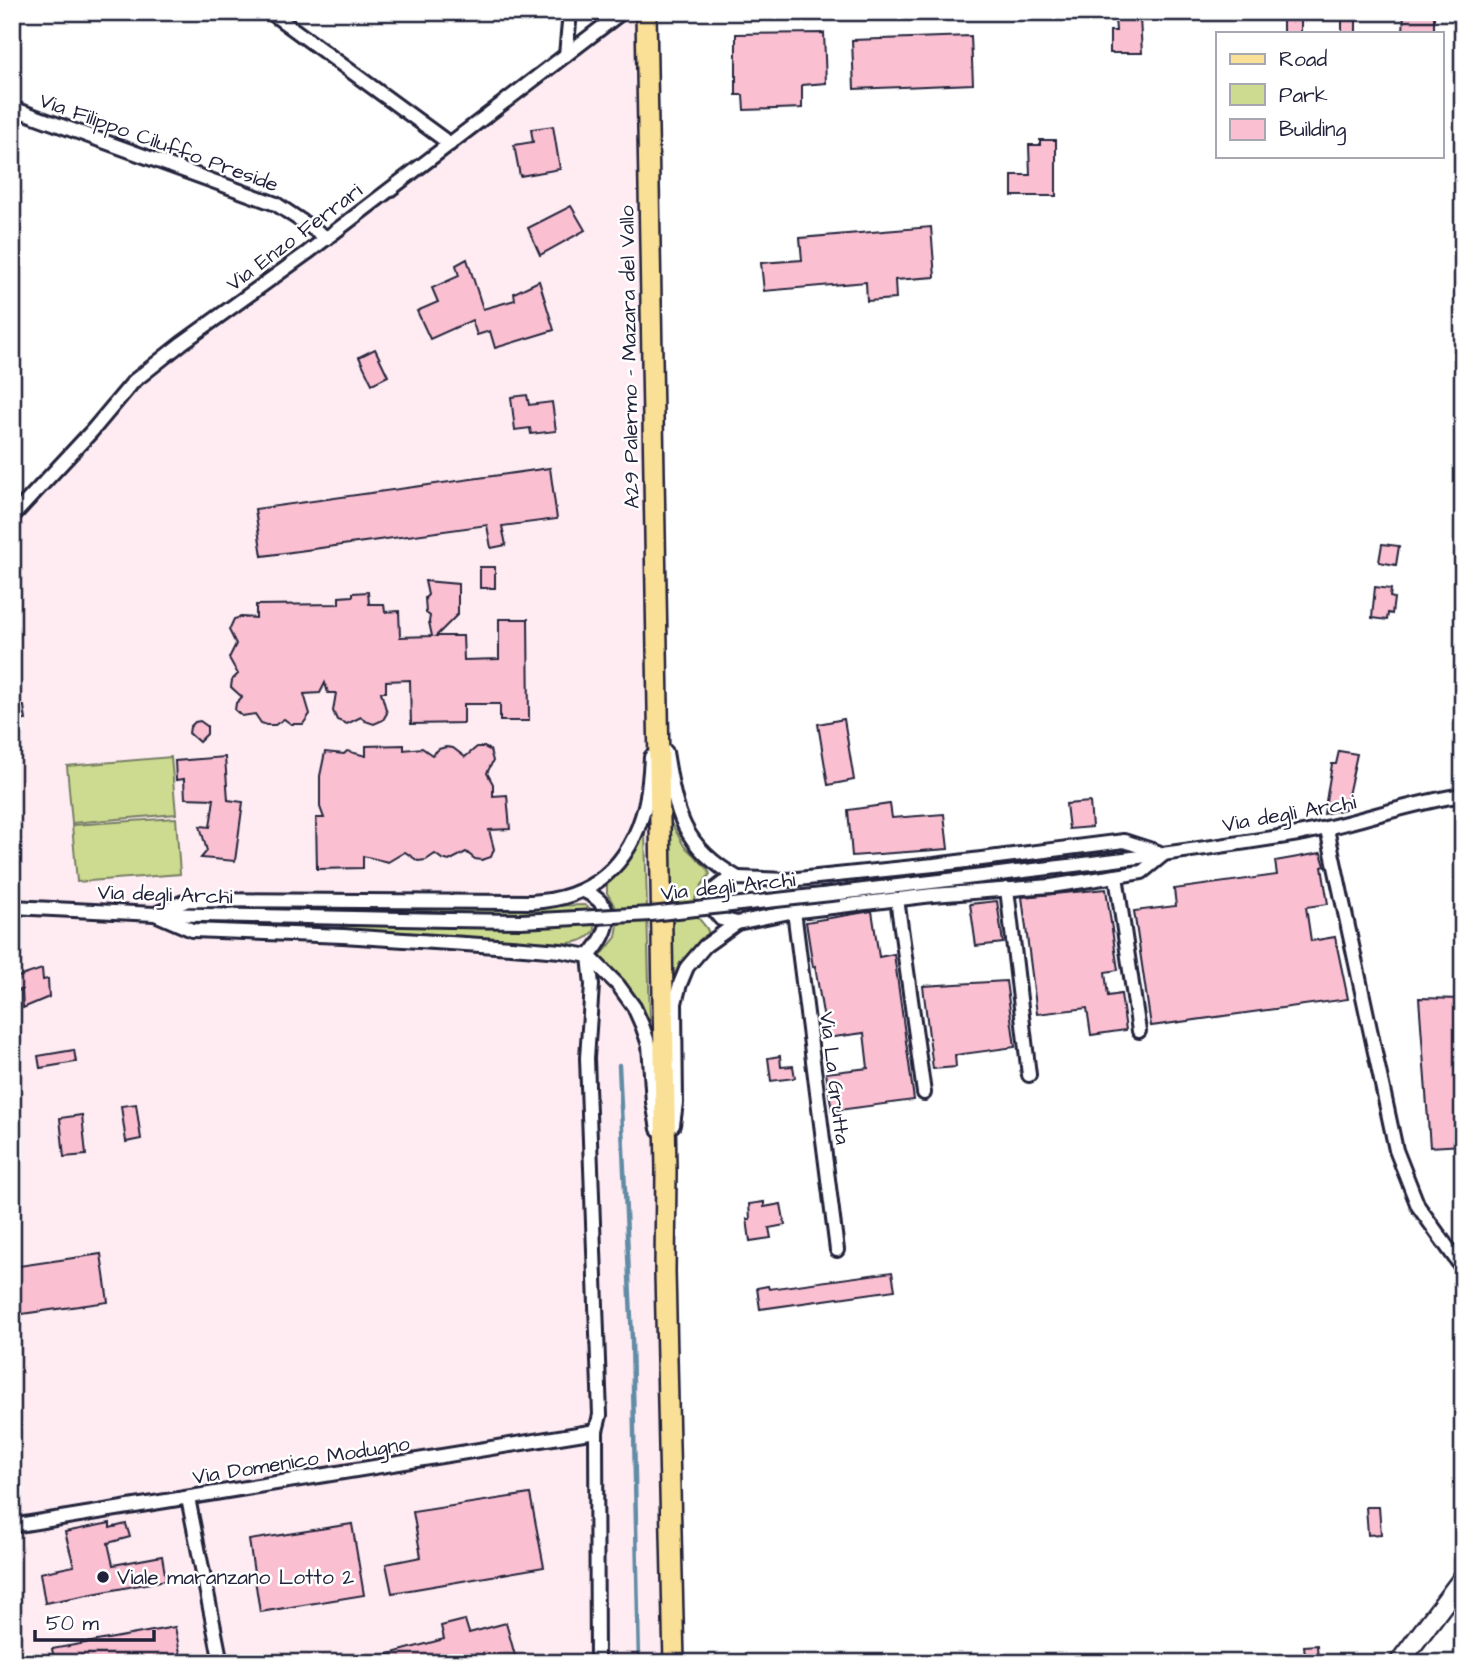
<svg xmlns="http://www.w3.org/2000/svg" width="1475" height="1675" viewBox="0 0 1475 1675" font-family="'Architects Daughter',sans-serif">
  <rect width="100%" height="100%" fill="#fff"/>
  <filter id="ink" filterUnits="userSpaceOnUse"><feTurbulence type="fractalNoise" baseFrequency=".0143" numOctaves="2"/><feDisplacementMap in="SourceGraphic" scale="14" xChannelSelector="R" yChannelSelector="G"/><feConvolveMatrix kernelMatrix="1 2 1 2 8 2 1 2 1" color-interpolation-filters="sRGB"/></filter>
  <g filter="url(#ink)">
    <polygon fill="#feecf2" points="622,12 646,12 674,1663 12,1663 12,517 134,381"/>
    <g fill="#ccdb8f" stroke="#777e65" stroke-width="2">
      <polygon points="171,757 176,814 72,823 67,766"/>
      <polygon points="176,818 180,874 77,882 72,825"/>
      <path d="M669,819L684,846L707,868L710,874C699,888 687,903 700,920C705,926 708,928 709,935L687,958L672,988Z"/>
      <polygon points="645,831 650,1022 647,1026 600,962 600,957 616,937 618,925 617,910 607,893 607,882 628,859"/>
      <path d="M340,905L512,907L584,905L593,910L595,930C585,944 569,943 554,944L342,932Z"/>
    </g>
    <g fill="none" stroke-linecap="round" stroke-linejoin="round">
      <polyline stroke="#628ca6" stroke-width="4.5" points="619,1065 632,1339 639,1663"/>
    </g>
    <g fill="#fac0d2" stroke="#22223b" stroke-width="2">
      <rect x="1283" y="12" width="18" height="21"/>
      <polygon points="1404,12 1434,12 1434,33 1403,33"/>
      <polygon points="1115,18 1140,18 1142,53 1110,53 1110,31 1116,31"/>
      <polygon points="1342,19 1356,20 1356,33 1342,33"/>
      <polygon points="824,33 826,83 802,85 802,108 744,110 743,95 736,95 736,34"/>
      <polygon points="971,36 973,84 854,89 852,40"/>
      <polygon points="553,126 560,169 520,176 514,145 533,142 531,129"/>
      <polygon points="1040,140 1056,140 1056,196 1012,196 1012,175 1030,175 1029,145 1040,145"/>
      <polygon points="571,206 585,230 540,255 528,228"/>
      <polygon points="931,227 935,277 895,280 896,299 867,301 866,282 764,291 761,263 802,260 800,238"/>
      <polygon points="467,259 483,309 515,300 514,293 539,281 554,330 495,348 490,331 477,335 472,320 430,339 417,311 438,302 432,288 459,276 456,265"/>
      <polygon points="375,349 388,376 372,384 359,357"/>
      <polygon points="527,395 529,405 552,402 556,431 531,434 530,428 515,430 511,397"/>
      <polygon points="550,468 557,519 502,526 506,545 491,548 487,525 262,556 255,509"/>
      <polygon points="1382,544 1399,546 1396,565 1379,562"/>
      <rect x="480" y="567" width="15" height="21"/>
      <polygon points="425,581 458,584 458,614 436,636 463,636 464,660 499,659 499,619 528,619 529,721 500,721 500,704 464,704 464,723 411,724 410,680 386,681 386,692 381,692 387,713 383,720 374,724 365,721 361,717 347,724 337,720 333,711 336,693 328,693 325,683 320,693 304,694 310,714 303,724 291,724 284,719 275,725 267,725 261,723 255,714 242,716 235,710 236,703 242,697 231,687 232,680 238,674 229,658 236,644 229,630 234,619 241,617 256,618 256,605 339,604 339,597 353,596 353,593 368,592 369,604 384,604 385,612 399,611 400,637 432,636 429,622 430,616 426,613 425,598 428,595"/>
      <polygon points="1375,587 1391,589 1390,597 1394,598 1392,614 1388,613 1387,620 1372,618"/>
      <polygon points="24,706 26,720 12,722 12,707"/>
      <polygon points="844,719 854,780 828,785 818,724"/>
      <polygon points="200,721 207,726 207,734 199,742 189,733 190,727 195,722"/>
      <polygon points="404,745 404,750 422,748 432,755 439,749 446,747 453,748 465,757 477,747 484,747 490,750 493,761 487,773 493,784 493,796 507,795 510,829 489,830 494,849 491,857 482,860 475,859 466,852 449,861 442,859 435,854 426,860 418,861 405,852 388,862 363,856 363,868 317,869 316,818 324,818 320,807 320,776 325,752 344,754 347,751 366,756 366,746"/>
      <polygon points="1339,751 1357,754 1345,809 1324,814 1332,764 1336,764"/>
      <polygon points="225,757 228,800 243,802 235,861 201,858 207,851 200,826 210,827 214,799 185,798 184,779 176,780 175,761"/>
      <polygon points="1090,802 1092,827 1069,829 1066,804"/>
      <polygon points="890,804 892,818 944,814 948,849 852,856 848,810"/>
      <polygon points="1321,853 1325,866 1322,867 1328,904 1306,907 1311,941 1335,937 1348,999 1151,1026 1134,911 1176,906 1174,889 1277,875 1275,861"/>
      <polygon points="1106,889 1118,970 1105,972 1108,996 1121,994 1126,1030 1091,1035 1087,1008 1037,1014 1022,897"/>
      <polygon points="997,901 1003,943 976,946 970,904"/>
      <polygon points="872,911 879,957 894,954 914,1100 832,1111 826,1073 868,1068 864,1033 827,1038 815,966 813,967 806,922"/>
      <polygon points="42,969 43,980 48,979 49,997 23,1008 22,990 12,992 12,979"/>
      <polygon points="1006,981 1015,1047 955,1055 956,1067 933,1069 923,986"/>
      <polygon points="1419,998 1463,999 1463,1145 1430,1147"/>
      <polygon points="74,1050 76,1062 40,1068 38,1056"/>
      <polygon points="780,1056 781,1067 793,1066 795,1078 771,1081 768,1058"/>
      <polygon points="136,1104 141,1139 126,1142 121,1106"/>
      <polygon points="82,1115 86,1155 64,1157 60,1118"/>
      <polygon points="764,1202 764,1207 781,1204 785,1225 769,1228 771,1238 750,1241 747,1219 750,1219 749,1204"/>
      <polygon points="101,1254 108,1302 14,1315 12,1267"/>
      <polygon points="892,1272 895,1290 760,1309 757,1288 768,1286 769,1289"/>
      <polygon points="530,1494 544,1567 392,1593 386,1564 421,1557 413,1512"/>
      <polygon points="1366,1507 1379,1507 1381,1534 1368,1535"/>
      <polygon points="110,1523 110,1528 126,1524 130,1537 108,1543 113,1565 162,1556 166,1580 45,1603 40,1573 74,1566 65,1532"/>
      <polygon points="352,1524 364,1595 260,1612 249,1540"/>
      <polygon points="465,1620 469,1633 506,1623 517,1663 370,1663 370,1659 444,1639 441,1626"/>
      <polygon points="175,1627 182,1663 55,1663 52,1649"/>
      <polygon points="1317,1645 1318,1663 1306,1663 1304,1646"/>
    </g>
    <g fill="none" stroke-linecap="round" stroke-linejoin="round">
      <defs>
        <g id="street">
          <polyline points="270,12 450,144"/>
          <polyline points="566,55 570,12"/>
          <polyline points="12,108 276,204 327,238"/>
          <polyline points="12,517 92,431 134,381 182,343 307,253 622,12"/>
          <path d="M666,752C676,812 681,846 738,878"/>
          <polyline points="1327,829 1396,1150 1418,1206 1463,1269"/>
          <polyline points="1116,876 1139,1031"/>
          <polyline points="1007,889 1029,1075"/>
          <path d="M584,891C619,907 610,932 589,956L592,985L587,1058L600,1415L596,1431L597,1663"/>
          <path d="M840,893C993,874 1146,859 1298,834C1354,824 1407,803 1463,795"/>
          <polyline points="897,899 924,1093"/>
          <polyline points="12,907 155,914 449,920"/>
          <polyline points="794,911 837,1250"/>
          <polyline points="155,914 192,930 343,936 511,947 561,951 589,956 618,985 634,1007 642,1025 649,1045 653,1102 658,1129"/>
          <path d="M155,914L188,900L531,902C592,899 630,866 645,806C649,790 650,773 651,757"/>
          <polyline points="737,923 721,919 715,912 712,901 714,890 723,883 738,878 788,880 934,865 1124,841 1158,852"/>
          <polyline points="673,1125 676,1103 675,1003 680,984 687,967 705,946 737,923 790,912 933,895 1051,886 1142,872 1164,854"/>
          <polyline points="188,1498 221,1663"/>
          <polyline points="12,1526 596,1431"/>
        </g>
        <polyline id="secondary" points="1399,1663 1463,1578"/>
        <polyline id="primary" points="646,12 666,1171 665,1272 674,1663"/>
      </defs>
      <use href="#street" stroke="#22223b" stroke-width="18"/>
      <use href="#secondary" stroke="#22223b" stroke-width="23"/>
      <use href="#primary" stroke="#22223b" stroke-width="24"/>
      <use href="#street" stroke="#fff" stroke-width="12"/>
      <use href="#secondary" stroke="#fff" stroke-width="18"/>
      <use href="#primary" stroke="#fadf96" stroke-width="19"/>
      <defs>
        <polyline id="street-bridge" points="449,920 521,921 651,914 840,893"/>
      </defs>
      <use href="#street-bridge" stroke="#22223b" stroke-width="18" stroke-linecap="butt"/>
      <use href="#street-bridge" stroke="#fff" stroke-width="12"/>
    </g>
  </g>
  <circle fill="#22223b" stroke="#fff" stroke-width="2.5" cx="103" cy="1577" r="7"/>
  <g text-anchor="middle" stroke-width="5" stroke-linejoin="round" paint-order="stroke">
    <g font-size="21" fill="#22223b" stroke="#fff">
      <text transform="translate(159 142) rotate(20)" y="7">Via Filippo Ciluffo Preside</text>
      <text transform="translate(294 237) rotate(-37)" y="7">Via Enzo Ferrari</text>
      <text transform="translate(629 357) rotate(-91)" y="7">A29 Palermo - Mazara del Vallo</text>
      <text transform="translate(1289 813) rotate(-10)" y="7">Via degli Archi</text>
      <text transform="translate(728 886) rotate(-6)" y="7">Via degli Archi</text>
      <text transform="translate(165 894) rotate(2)" y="7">Via degli Archi</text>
      <text transform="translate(835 1078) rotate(83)" y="7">Via La Grutta</text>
      <text transform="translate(301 1460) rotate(-9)" y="7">Via Domenico Modugno</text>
    </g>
    <g font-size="21" fill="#22223b" stroke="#fff" text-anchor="start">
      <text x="117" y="1584">Viale maranzano Lotto 2</text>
    </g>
  </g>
  <rect width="1475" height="1675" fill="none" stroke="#fff" stroke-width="42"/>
  <rect x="21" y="21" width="1433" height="1633" fill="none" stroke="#22223b" stroke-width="2.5" filter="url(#ink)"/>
  <rect x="1216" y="32" width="228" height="126" fill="#ffffff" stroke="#a7a7b1" stroke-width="2"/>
  <rect x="1230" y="54" width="35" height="10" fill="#fadf96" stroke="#a7a7b1" stroke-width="2"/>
  <text x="1279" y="66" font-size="21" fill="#22223b">Road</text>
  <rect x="1230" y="84" width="35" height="21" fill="#ccdb8f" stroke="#a7a7b1" stroke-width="2"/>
  <text x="1279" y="102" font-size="21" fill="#22223b">Park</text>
  <rect x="1230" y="119" width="35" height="21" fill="#fac0d2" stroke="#a7a7b1" stroke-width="2"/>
  <text x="1279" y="136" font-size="21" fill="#22223b">Building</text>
  <path d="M35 1630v10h119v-10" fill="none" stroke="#22223b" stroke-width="3.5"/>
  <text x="46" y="1630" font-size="21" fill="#22223b" stroke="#ffffff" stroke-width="5" paint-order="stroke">50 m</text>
</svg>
